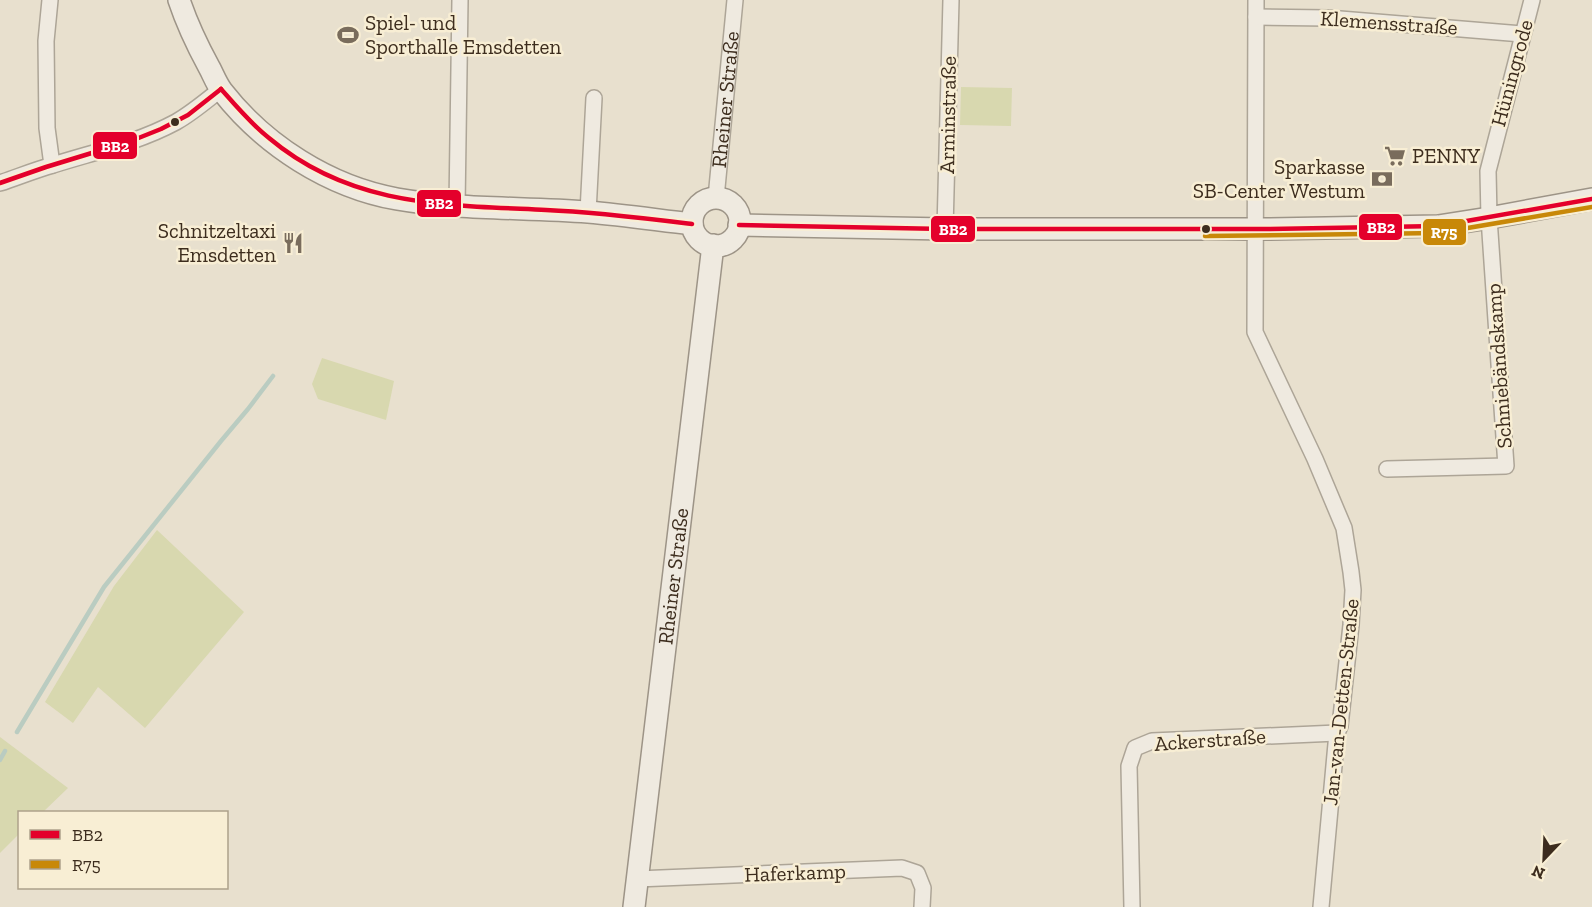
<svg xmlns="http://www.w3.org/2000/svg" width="1592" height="907" viewBox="0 0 1592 907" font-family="'Zilla Slab',serif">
  <rect width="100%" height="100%" fill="#e8e0ce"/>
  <g fill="#d8d8af">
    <polygon points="961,87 1012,88 1011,126 960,125"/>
    <polygon points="322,358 394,381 386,420 318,399 312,384"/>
    <polygon points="157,530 244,612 145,728 98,687 73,723 45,702 114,586"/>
    <polygon points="0,737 68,788 43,812 20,812 19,834 0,853"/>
  </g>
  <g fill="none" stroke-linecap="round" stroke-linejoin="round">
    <g stroke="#baccc1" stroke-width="4.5">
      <polyline points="17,732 104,587 221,441 248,409 273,376"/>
      <polyline points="0,760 5,751"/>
    </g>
    <defs>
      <g id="street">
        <polyline points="50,0 46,41 47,128 52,165"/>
        <polyline points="1256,0 1255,332 1315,459 1344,528 1351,572 1353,590 1351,625 1340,726 1337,733 1321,907"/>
        <polyline points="1256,17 1328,18 1522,34"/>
        <path d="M0,183C18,177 35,170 53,165C94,152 137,143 176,122C192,113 206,101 221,89"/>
        <path id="s1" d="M716,198L735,0"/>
        <polyline points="457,206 460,0"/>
        <polyline points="588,212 594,98"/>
        <polyline points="945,229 951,0"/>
        <polyline points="1387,469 1506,466 1489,218 1488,171 1532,0"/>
        <polyline points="637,879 902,868 917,873 923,888 922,907"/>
        <polyline points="1132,907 1129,766 1135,748 1152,741 1337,733"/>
      </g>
      <g id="secondary">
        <path d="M179,0C187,24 197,45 209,67C213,74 216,83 222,91C264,145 329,187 397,199C460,210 524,207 588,212C623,215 657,220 692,224"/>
        <circle cx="716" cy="222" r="24"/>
        <polyline points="739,225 945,229 1268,229 1438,226 1489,218 1592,199"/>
        <path id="s2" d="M634,907L713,245"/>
      </g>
    </defs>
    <use href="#street" stroke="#ada597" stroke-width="18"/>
    <use href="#secondary" stroke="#9d9487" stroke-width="24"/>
    <use href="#street" stroke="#efeae0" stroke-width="15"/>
    <use href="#secondary" stroke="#efeae0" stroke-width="21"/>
    <defs>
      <g id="bus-1">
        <path d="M221,89C236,106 251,124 269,138C351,207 445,205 546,210C595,212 643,218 692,224"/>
        <polyline points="0,183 46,167 131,141 161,129 188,115 221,89"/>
        <polyline points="739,225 945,229 1268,229 1438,226 1592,199"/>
      </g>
      <polyline id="bus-2" points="1205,236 1438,233 1592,207"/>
    </defs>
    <use href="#bus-1" stroke="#f8eed4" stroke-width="9"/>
    <use href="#bus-2" stroke="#f8eed4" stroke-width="9"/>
    <use href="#bus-1" stroke="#e4002b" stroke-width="4.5"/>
    <use href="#bus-2" stroke="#c88808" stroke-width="4.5"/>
  </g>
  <defs>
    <symbol id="stadium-bare" viewBox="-9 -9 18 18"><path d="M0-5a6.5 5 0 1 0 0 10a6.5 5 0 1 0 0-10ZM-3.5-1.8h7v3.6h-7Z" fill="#796c5c" stroke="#f8eed4" stroke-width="2.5" paint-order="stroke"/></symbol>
    <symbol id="supermarket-bare" viewBox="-9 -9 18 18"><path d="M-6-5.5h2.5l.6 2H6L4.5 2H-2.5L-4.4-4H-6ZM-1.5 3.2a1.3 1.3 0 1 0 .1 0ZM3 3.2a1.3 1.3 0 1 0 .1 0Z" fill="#796c5c" stroke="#f8eed4" stroke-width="2.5" paint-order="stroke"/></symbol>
    <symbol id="bank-bare" viewBox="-9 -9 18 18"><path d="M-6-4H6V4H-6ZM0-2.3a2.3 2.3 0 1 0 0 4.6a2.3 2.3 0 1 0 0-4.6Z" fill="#796c5c" stroke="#f8eed4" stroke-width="2.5" paint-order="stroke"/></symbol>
    <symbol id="restaurant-bare" viewBox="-9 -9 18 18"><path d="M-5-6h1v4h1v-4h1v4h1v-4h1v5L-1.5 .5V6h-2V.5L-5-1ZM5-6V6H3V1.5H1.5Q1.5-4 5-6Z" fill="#796c5c" stroke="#f8eed4" stroke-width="2.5" paint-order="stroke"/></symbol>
  </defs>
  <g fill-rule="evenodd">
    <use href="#stadium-bare" x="333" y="20" width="30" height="30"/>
    <use href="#supermarket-bare" x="1380" y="141" width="30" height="30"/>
    <use href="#bank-bare" x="1367" y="164" width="30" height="30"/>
    <use href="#restaurant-bare" x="278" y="228" width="30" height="30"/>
  </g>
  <g fill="#3d2d1e" stroke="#f8eed4" stroke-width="2">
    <circle cx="175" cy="122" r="5"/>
    <circle cx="1206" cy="229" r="5"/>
  </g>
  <g text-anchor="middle" stroke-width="5" stroke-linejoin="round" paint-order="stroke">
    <g font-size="21" fill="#3d2d1e" stroke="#f8eed4" text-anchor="start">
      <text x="365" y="30">Spiel- und<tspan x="365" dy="24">Sporthalle Emsdetten</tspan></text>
      <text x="1412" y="163">PENNY</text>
      <text x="1365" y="174" text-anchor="end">Sparkasse<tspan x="1365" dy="24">SB-Center Westum</tspan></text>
      <text x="276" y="238" text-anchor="end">Schnitzeltaxi<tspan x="276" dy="24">Emsdetten</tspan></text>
    </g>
    <g font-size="21" fill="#3d2d1e" stroke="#f8eed4">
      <text transform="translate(1389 23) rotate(4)" y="7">Klemensstraße</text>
      <text transform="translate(1512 73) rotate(-75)" y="7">Hüningrode</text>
      <text dy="7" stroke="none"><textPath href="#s1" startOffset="99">Rheiner Straße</textPath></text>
      <text transform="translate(948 115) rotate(-89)" y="7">Arminstraße</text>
      <text transform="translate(1499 366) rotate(-94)" y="7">Schniebändskamp</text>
      <text dy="7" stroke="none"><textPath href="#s2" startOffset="333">Rheiner Straße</textPath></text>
      <text transform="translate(1341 702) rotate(-84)" y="7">Jan-van-Detten-Straße</text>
      <text transform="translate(1210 740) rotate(-4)" y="7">Ackerstraße</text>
      <text transform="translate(795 873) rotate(-2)" y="7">Haferkamp</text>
    </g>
  </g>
  <g stroke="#f8eed4" stroke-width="2">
    <rect x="92" y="131" width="46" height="29" rx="6" fill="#e4002b"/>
    <rect x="416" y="189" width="46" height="29" rx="6" fill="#e4002b"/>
    <rect x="1358" y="213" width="45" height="28" rx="6" fill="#e4002b"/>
    <rect x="930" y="215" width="46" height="28" rx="6" fill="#e4002b"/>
    <rect x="1422" y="218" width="45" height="28" rx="6" fill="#c88808"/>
  </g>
  <g font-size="16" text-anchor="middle" font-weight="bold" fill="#fff">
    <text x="115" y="152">BB2</text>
    <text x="439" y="209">BB2</text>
    <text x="1381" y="233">BB2</text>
    <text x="953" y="235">BB2</text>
    <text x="1444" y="238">R75</text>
  </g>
  <rect x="18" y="811" width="210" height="78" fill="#f8eed4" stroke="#ada18b" stroke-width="1.5"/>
  <rect x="30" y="830" width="30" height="9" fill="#e4002b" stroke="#ada18b" stroke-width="1.5"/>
  <text x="72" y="841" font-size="18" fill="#3d2d1e">BB2</text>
  <rect x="30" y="860" width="30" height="9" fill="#c88808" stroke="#ada18b" stroke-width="1.5"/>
  <text x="72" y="871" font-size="18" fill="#3d2d1e">R75</text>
  <g transform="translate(1544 859) rotate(203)" stroke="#f8eed4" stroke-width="4.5" paint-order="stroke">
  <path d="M0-4.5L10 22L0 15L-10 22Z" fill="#3d2d1e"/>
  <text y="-9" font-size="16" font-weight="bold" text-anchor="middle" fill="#3d2d1e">N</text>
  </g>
</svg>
